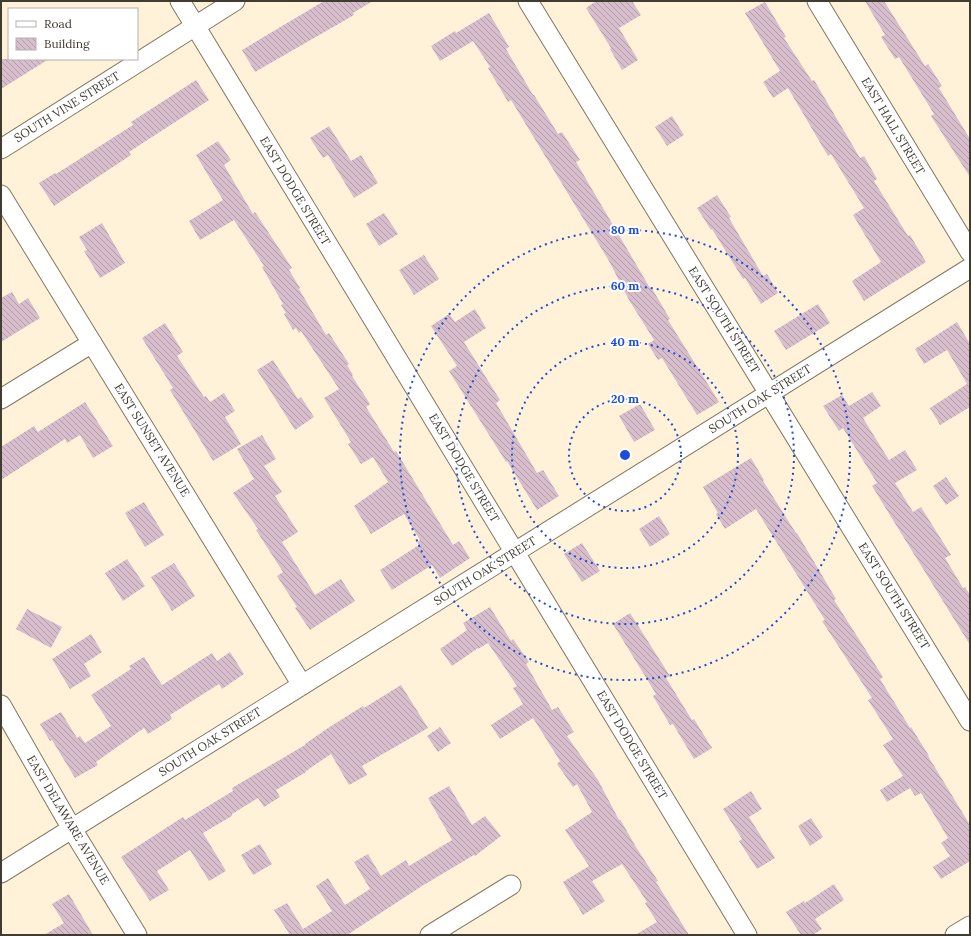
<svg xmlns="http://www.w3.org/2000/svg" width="971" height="936" viewBox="0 0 971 936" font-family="Lora,serif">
  <defs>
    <pattern id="building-back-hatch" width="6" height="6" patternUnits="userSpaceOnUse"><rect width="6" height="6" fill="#d8becd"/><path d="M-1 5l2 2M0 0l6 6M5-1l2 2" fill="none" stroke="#b19ca7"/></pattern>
  </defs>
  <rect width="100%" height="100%" fill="#fff2d9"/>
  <g fill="url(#building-back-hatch)">
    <polygon points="324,1 373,1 353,13 354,15 255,72 242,50"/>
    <polygon points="596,1 632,1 641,15 619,28 638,60 622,70 610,49 611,48 586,8"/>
    <polygon points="865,1 884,1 925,66 928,64 942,86 939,88 970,139 970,177 931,116 934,114 899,57 895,59 881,37 885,35"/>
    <polygon points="765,2 786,37 784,38 812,81 814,80 860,158 864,156 877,179 874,181 908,236 910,235 926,262 864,301 852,281 881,262 853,215 864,208 831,154 828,156 788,88 773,98 763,82 780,71 745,13"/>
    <polygon points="489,13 509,47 506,49 533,95 534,95 558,134 562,132 580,160 576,162 650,288 651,287 670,319 668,320 719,402 697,415 662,358 658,360 648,344 654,340 629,300 609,261 511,100 508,102 488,68 490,67 473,41 440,61 431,46 455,31 456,33"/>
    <polygon points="1,59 49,59 1,89"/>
    <polygon points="196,80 209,100 129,152 131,155 54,206 39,183 55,173 56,174 133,125 131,122"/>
    <polygon points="672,116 684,135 667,146 655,127"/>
    <polygon points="329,126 351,161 361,155 378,183 354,198 328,155 323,158 310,138"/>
    <polygon points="218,141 231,160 224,165 253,214 255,212 292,268 289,270 300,288 299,289 326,335 329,333 349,364 347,365 353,375 352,376 370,404 366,407 394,452 396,451 453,545 459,541 470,558 440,578 432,565 392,590 380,570 419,545 417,542 420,540 404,514 371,534 354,506 388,482 373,457 361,464 348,444 351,442 324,398 339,389 301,331 299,333 296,328 293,330 284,314 286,313 281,305 283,304 262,267 264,266 234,220 200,240 189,221 223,200 196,155"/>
    <polygon points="717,195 731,217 729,218 763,276 767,274 778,293 761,304 745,278 743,279 712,229 711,230 697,208"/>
    <polygon points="384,213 398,234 379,246 366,224"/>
    <polygon points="102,223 125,263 100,278 84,251 87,250 79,237"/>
    <polygon points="424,255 439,279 414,295 399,270"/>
    <polygon points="12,292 19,304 28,298 40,318 1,342 1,298"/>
    <polygon points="818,304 830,323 786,350 774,331"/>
    <polygon points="475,309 486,328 464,342 500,400 496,403 537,473 543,470 559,496 537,510 507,461 506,462 449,371 457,366 431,326 449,314 455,322"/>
    <polygon points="957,322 970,344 970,407 940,425 930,408 967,384 947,350 924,364 915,349"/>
    <polygon points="165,323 183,352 177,356 204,397 206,396 210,402 224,393 235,411 225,417 241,444 213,461 170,390 173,388 142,338"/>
    <polygon points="273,360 298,399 301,397 314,417 295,430 257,370"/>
    <polygon points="872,392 881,406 863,418 889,460 905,450 917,470 895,483 913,512 921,507 951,555 945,558 963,588 965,587 970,595 970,645 872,486 877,483 843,428 839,431 823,406 842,395 849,406"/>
    <polygon points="85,402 113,446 93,458 80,435 67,443 65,439 1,480 1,447 34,426 38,432"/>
    <polygon points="640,404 655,430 634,442 619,416"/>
    <polygon points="262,435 276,459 264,466 282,492 275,496 298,532 282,542 315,595 341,579 355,601 310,630 295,608 297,607 277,576 283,572 256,530 258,529 233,493 254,479 237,449"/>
    <polygon points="751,458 764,480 763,481 796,533 797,533 836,599 834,600 883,677 880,679 910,728 911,727 929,756 928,756 970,825 970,861 941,879 933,867 950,856 941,843 948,838 921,793 915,796 910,788 887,802 880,790 903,776 883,745 893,739 868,700 872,698 822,621 825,620 756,509 725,529 716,514 718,513 703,487"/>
    <polygon points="946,477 959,496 946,505 933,486"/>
    <polygon points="144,502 164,535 145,547 125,513"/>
    <polygon points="659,516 670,534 650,547 639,529"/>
    <polygon points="582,543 600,571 582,582 564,554"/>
    <polygon points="127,559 145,586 123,601 105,573"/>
    <polygon points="174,563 195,596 172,611 151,577"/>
    <polygon points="490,607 511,641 513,639 529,662 526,664 552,710 558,707 574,732 567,736 598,780 619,820 620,819 636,847 658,881 656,882 689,935 635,935 657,922 645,903 647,902 622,864 592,881 605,901 583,915 570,894 563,882 589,866 565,830 592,812 577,784 573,787 557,764 560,761 533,718 500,739 491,725 523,704 513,688 517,686 488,643 478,649 478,648 452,666 440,649 467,630 463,623"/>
    <polygon points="27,609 62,627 51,648 16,629"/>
    <polygon points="630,613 670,676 666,678 692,720 694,719 712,748 694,759 673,724 670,725 653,696 656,694 613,624"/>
    <polygon points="91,634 102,652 84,664 91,676 70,689 52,659"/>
    <polygon points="230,652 244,674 222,689 219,684 170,715 172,719 148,734 144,728 96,762 98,765 75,778 52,740 50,741 40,724 61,712 77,738 80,736 85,743 111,726 91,695 131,669 129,666 144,657 162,685 212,653 217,661"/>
    <polygon points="401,685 428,728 362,766 367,775 349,785 331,754 306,771 306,772 276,790 280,797 264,807 258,798 232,814 232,816 203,833 226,871 209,881 190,850 157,871 169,890 150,901 121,857 183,817 185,820 233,791 232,788 305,745 305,744 328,728 363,706 364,708"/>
    <polygon points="440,727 451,743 438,752 427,736"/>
    <polygon points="449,786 472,825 485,816 501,836 475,856 474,855 422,886 347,935 290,935 274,910 287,903 303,929 332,911 316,886 328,878 345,905 370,889 354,862 368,854 381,876 406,860 409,866 452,840 428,798"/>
    <polygon points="751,791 762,809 749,817 775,858 757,869 739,841 742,839 723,809"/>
    <polygon points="811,818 823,837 810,846 798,826"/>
    <polygon points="260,844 272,864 253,875 241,855"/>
    <polygon points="834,884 844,900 815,919 822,929 813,935 801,935 786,912 804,901 805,903"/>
    <polygon points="69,894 93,935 44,935 64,923 52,904"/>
  </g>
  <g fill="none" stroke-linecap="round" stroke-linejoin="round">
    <defs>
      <g id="minor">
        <polyline points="180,1 747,935"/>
        <polyline points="528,1 970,721"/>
        <polyline points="817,1 970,252"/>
        <polyline points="1,149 235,1"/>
        <polyline points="1,195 302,685"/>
        <polyline points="1,399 92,343"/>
        <polyline points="1,705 72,829 137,935"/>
        <polyline points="1,873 970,268"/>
        <polyline points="430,935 511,885"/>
        <polyline points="955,935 970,926"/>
      </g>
    </defs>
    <use href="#minor" stroke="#837862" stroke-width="21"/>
    <use href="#minor" stroke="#fff" stroke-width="19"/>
  </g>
  <g fill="none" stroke="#1d4ed8" stroke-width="2" stroke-dasharray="2 4">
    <circle cx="625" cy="455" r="56"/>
    <circle cx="625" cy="455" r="113"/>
    <circle cx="625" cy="455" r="169"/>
    <circle cx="625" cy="455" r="225"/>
  </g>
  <g text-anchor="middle" stroke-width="4" stroke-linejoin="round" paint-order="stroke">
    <g font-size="12" fill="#413c32" stroke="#fff">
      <text transform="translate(67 107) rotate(-32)" y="4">SOUTH VINE STREET</text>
      <text transform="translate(893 126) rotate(59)" y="4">EAST HALL STREET</text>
      <text transform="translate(295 191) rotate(59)" y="4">EAST DODGE STREET</text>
      <text transform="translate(724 320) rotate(58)" y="4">EAST SOUTH STREET</text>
      <text transform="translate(760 399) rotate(-32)" y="4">SOUTH OAK STREET</text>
      <text transform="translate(152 440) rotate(58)" y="4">EAST SUNSET AVENUE</text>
      <text transform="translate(464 468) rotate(59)" y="4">EAST DODGE STREET</text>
      <text transform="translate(485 571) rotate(-32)" y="4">SOUTH OAK STREET</text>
      <text transform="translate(894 596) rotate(58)" y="4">EAST SOUTH STREET</text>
      <text transform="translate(210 742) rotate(-32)" y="4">SOUTH OAK STREET</text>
      <text transform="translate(632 745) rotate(59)" y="4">EAST DODGE STREET</text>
      <text transform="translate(68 820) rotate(59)" y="4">EAST DELAWARE AVENUE</text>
    </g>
  </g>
  <circle cx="625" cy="455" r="6" fill="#1d4ed8" stroke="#fff" stroke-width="2"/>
  <g font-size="12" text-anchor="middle" font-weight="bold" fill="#1d4ed8" stroke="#fff" stroke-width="4" stroke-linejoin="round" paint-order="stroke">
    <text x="625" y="234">80 m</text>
    <text x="625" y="290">60 m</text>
    <text x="625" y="346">40 m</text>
    <text x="625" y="403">20 m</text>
  </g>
  <rect width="971" height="936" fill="none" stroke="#413c32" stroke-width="4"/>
  <rect x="8" y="8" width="130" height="52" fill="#ffffff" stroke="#b3b1ad"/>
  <rect x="16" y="21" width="20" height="6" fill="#ffffff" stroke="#b3b1ad"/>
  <text x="44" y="28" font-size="12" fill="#413c32">Road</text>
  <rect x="16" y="38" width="20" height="12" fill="url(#building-back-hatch)" stroke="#b3b1ad"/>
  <text x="44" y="48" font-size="12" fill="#413c32">Building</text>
</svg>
